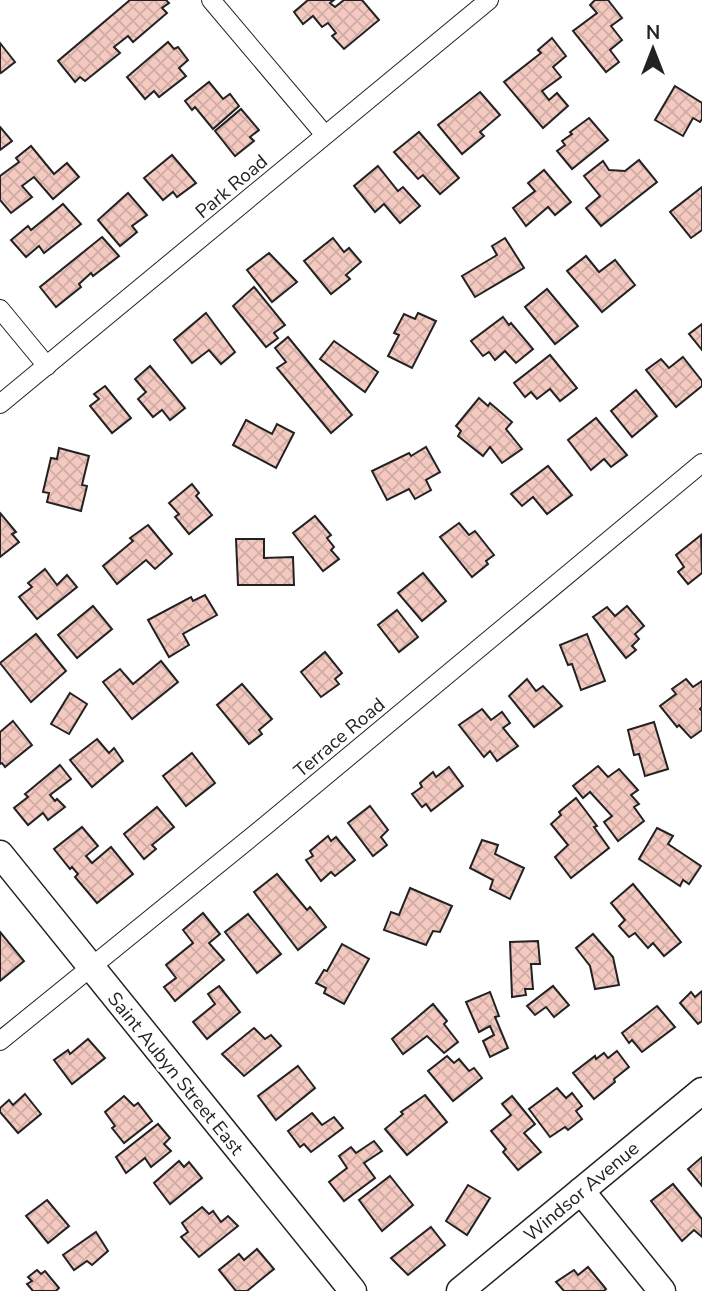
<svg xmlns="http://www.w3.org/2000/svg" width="702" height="1291" viewBox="0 0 702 1291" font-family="'Nunito Sans',sans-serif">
  <defs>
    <pattern id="building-cross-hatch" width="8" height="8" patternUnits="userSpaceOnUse" patternTransform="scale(1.75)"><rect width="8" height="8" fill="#f3c9c0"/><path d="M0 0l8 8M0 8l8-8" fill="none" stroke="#d0aca5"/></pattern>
  </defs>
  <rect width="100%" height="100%" fill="#fff"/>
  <g fill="url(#building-cross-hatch)" stroke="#222" stroke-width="2">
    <polygon points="130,0 166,0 169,3 162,8 167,13 133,42 128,36 114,47 120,53 85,81 80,77 75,82 58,61"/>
    <polygon points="308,0 334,0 330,3 335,7 344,0 362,0 379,20 344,49 332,36 336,33 328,23 322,27 313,16 303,24 294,12"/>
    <polygon points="595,0 608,0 622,18 611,26 622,40 610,50 619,62 606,72 573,31 597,13 590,5"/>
    <polygon points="552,38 566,56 553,67 561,77 542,91 549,100 557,93 568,106 543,128 504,82 541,53 538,50"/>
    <polygon points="168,42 174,49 178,47 188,60 179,68 186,76 159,97 154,91 145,99 127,77"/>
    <polygon points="0,43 15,62 1,73 0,71"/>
    <polygon points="209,82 223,99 230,94 239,106 213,129 195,107 192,110 185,101"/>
    <polygon points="675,86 702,103 702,119 700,122 693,118 683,136 655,120"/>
    <polygon points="480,92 500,115 480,132 484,136 462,154 438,125"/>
    <polygon points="241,109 259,130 250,137 254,141 235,156 215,131"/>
    <polygon points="589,118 608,140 572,169 557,151 565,145 562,141 572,134 570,132"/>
    <polygon points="0,127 12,141 0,150"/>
    <polygon points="419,132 459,178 440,194 423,175 418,179 394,152"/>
    <polygon points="31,146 54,174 67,163 79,177 53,199 34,177 22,186 32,197 11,213 0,200 0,176 19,162 16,158"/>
    <polygon points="172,155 196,183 177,197 173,192 163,200 144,178"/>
    <polygon points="639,160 657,182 601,226 586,208 600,196 584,176 603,161 609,170 625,171"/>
    <polygon points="378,166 398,191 403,187 420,206 400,223 384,204 375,212 354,186"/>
    <polygon points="544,170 571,202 555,215 548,207 526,226 513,208 535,191 528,183"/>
    <polygon points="702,187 702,230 691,238 670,212"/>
    <polygon points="128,193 147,215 132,226 137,232 120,246 98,220"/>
    <polygon points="63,204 81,224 44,253 39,246 26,257 11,240 28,226 31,230"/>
    <polygon points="102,237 119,256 93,276 91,273 79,284 81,287 56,307 40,287"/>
    <polygon points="333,238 344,252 349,248 361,262 346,275 350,279 331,294 304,261"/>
    <polygon points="505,238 524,268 475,297 462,276 497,255 492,246"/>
    <polygon points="269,253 297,282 272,302 247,270"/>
    <polygon points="586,256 599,272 615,260 635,285 602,312 567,271"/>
    <polygon points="254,287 285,325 274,333 278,338 266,347 233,306"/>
    <polygon points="547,289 578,326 555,344 525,307"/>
    <polygon points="206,313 235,352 221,364 209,350 192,363 174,340"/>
    <polygon points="418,313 436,321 412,368 388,356 399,335 394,333 404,314 415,319"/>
    <polygon points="503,317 509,325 511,323 533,349 516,363 505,351 495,360 489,352 483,356 471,341"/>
    <polygon points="702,324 702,350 689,334"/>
    <polygon points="288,337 352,415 331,433 277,368 286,362 275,348"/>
    <polygon points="334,341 378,372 365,392 320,359"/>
    <polygon points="550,355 577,388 560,401 550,389 537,399 531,392 525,397 514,383"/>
    <polygon points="683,357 702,381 702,386 676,407 646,370 661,359 669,368"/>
    <polygon points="150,366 185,408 170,420 162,410 153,417 138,399 146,392 135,379"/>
    <polygon points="105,386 131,418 112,433 90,406 99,399 94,394"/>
    <polygon points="636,390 657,416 632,437 611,411"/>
    <polygon points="479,398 488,406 490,403 512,422 506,429 522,449 502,463 490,447 483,456 458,436 461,431 456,426"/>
    <polygon points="596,418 627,455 611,467 604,459 591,470 568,440"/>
    <polygon points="246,420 272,434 277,424 294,433 276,468 233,445"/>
    <polygon points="426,447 440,472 426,480 431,490 415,499 409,489 387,500 372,471 409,453 411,456"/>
    <polygon points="59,448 89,456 82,485 87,486 81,511 47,502 49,493 43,492 51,458 57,459"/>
    <polygon points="548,466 572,495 547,514 533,497 522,506 511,494"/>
    <polygon points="192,484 199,493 196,496 212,515 189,534 175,517 179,514 169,503"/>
    <polygon points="0,513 16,532 12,534 19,542 0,557"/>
    <polygon points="315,516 331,535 327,538 334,547 331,550 339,559 323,571 293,533"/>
    <polygon points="459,523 469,535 475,531 494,555 486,561 488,564 472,577 440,537"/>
    <polygon points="148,525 172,554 155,569 146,560 117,584 103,566 133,541 130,538"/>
    <polygon points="701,535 702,573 688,584 678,572 684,567 676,555"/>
    <polygon points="236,539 264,539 264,558 293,557 294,585 238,585"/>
    <polygon points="45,569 57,585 67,575 77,587 37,619 19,597 32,587 28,583"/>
    <polygon points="423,573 446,601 422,621 398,593"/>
    <polygon points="205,595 217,615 183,634 189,645 169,657 148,620 191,597 193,601"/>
    <polygon points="93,606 112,629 77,658 58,635"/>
    <polygon points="627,606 644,626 635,634 639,639 632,646 636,650 626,658 593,617 607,607 615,616"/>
    <polygon points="397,610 418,637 399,652 378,625"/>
    <polygon points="36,634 66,671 31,702 0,663"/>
    <polygon points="587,634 605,681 581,690 572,664 568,665 560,645"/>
    <polygon points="325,652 342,673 335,679 339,684 321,697 301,672"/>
    <polygon points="161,661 178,682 132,719 103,682 120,669 133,684"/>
    <polygon points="527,679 536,691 543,686 562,706 534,727 509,696"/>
    <polygon points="686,679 693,687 702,681 702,707 700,709 702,711 702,730 691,738 679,725 677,727 660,706 676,694 672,689"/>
    <polygon points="242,684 272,719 259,730 262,734 249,744 217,705"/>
    <polygon points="70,693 87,704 69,734 51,724"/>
    <polygon points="482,709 491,720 502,712 510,723 503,728 518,746 497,761 490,751 484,757 459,725"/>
    <polygon points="13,721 32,745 5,767 2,763 0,764 0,732"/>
    <polygon points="654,722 668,769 645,776 639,754 634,755 628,730"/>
    <polygon points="97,739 109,753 114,748 123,761 92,787 70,760"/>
    <polygon points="192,753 215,783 186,806 163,776"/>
    <polygon points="60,765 71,779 50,795 55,801 57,799 65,807 48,820 43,813 28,825 14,808 28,797 25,794"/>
    <polygon points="598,766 608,777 619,769 638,790 631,795 639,804 634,807 644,821 618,841 604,822 612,816 590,792 583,798 573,786"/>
    <polygon points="449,767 463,786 431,811 426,804 422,807 412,794 422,787 420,783 433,772 436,777"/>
    <polygon points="576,798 597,826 594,827 609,848 571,878 555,857 568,845 551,824 561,815 559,812"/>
    <polygon points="370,806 388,830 381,837 387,845 373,856 348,823"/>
    <polygon points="157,807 174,827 152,845 156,849 144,859 124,834"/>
    <polygon points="82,827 98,846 86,856 92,863 111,847 133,874 97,903 75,877 78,874 72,867 70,869 54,849"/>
    <polygon points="657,828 673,836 668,844 701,866 689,884 683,880 680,886 639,859"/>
    <polygon points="328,836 331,841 336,837 355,860 335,876 331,872 321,881 306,860 313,856 310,851"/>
    <polygon points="482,840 498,845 495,854 524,868 510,899 490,889 493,880 470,868"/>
    <polygon points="277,874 307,910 310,907 326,927 298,950 254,892"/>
    <polygon points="633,884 681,942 664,956 653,943 648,948 635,933 629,937 619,926 625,920 611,903"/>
    <polygon points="410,888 452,906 440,932 433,931 426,945 384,930 391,912 399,915"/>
    <polygon points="203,913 220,934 209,943 224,960 175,1001 164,987 176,978 166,965 193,943 183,930"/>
    <polygon points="248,914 281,954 257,973 225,932"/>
    <polygon points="0,932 24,961 0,981"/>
    <polygon points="593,934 613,957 619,985 595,989 590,966 576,948"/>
    <polygon points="538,941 540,964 531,964 533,989 525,989 526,995 512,997 510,942"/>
    <polygon points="342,944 369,959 344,1004 324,993 326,988 316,983 324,970 327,971"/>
    <polygon points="219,986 240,1012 207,1039 193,1022 215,1004 208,994"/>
    <polygon points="553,986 569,1005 554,1017 546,1007 535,1015 527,1006"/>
    <polygon points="702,991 702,1021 698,1024 680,1003 691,992 695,997"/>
    <polygon points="490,992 499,1016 495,1017 508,1048 490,1057 483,1041 494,1035 490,1026 479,1032 466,1002"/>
    <polygon points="433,1004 447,1021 444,1024 458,1042 444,1053 427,1036 403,1054 392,1039"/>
    <polygon points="657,1006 675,1027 642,1052 632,1040 629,1043 622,1033"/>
    <polygon points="254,1028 265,1039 271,1035 281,1046 244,1076 222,1054"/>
    <polygon points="88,1039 105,1058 72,1084 54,1060 68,1050 70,1054"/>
    <polygon points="617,1051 629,1067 614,1079 615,1082 594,1099 573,1073 595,1056 596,1059 604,1053 608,1058"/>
    <polygon points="447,1056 454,1063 459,1059 469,1071 474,1068 482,1078 453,1101 428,1071"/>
    <polygon points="298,1066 315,1088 276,1120 258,1096"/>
    <polygon points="557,1088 566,1098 572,1093 582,1106 576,1111 582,1119 568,1130 565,1127 550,1137 529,1109"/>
    <polygon points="25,1094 41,1114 18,1133 0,1112 0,1108 9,1100 13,1105"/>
    <polygon points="425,1095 447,1122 407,1155 385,1129 403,1114 401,1112"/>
    <polygon points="124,1096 134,1106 138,1103 152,1121 124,1143 112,1128 115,1126 105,1112"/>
    <polygon points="512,1096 535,1124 524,1133 541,1152 518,1170 503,1152 506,1149 491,1131 511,1115 502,1104"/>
    <polygon points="312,1113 322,1125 334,1117 343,1128 311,1152 304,1144 300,1147 288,1131"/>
    <polygon points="158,1124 170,1138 164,1144 171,1151 151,1167 145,1158 126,1173 116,1157"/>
    <polygon points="374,1141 382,1151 364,1163 375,1178 344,1201 329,1182 347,1168 339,1156 351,1147 356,1153"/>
    <polygon points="702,1157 702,1186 688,1169"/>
    <polygon points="179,1161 184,1167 189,1162 202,1178 170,1204 154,1183"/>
    <polygon points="390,1176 413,1205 382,1231 359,1200"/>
    <polygon points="673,1184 702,1219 702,1237 694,1230 682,1241 651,1201"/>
    <polygon points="468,1185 490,1198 467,1235 446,1221"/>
    <polygon points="47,1200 69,1226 48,1243 26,1216"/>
    <polygon points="202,1207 209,1214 213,1211 221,1222 228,1216 238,1226 199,1257 181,1237 188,1232 182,1223"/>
    <polygon points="431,1227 445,1245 408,1275 391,1258"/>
    <polygon points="96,1232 108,1251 92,1265 87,1261 74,1270 63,1255"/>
    <polygon points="257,1249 274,1269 247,1291 236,1291 219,1270 239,1254 244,1260"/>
    <polygon points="588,1267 606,1289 604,1291 564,1291 556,1282 574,1270 578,1275"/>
    <polygon points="37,1270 41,1274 45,1271 59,1288 56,1291 33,1291 27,1284 32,1281 28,1277"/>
  </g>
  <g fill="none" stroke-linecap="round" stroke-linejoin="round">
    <defs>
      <g id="street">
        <polyline points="211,0 325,135"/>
        <polyline points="0,309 47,366"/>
        <polyline points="0,404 489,0"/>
        <polyline points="0,1041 265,826 702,463"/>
      </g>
      <g id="secondary">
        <polyline points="0,854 353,1291"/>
        <polyline points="581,1191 662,1291"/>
        <polyline points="460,1291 702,1091"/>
      </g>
    </defs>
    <use href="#street" stroke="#222" stroke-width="20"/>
    <use href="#secondary" stroke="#222" stroke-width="29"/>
    <use href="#street" stroke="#fff" stroke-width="18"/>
    <use href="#secondary" stroke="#fff" stroke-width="26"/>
  </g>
  <g text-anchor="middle" stroke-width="5" stroke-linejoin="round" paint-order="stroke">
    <g font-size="19" fill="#222" stroke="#fff">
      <text transform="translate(231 186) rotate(-40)" y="7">Park Road</text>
      <text transform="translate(339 737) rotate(-40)" y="7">Terrace Road</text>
      <text transform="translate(176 1073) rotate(51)" y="7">Saint Aubyn Street East</text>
      <text transform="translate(581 1191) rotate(-40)" y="7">Windsor Avenue</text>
    </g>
  </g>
  <g transform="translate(653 49)" stroke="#ffffff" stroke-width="5" paint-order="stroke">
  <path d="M0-5L12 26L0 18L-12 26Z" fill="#222222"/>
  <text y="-10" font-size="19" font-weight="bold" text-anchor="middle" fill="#222222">N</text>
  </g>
</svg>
